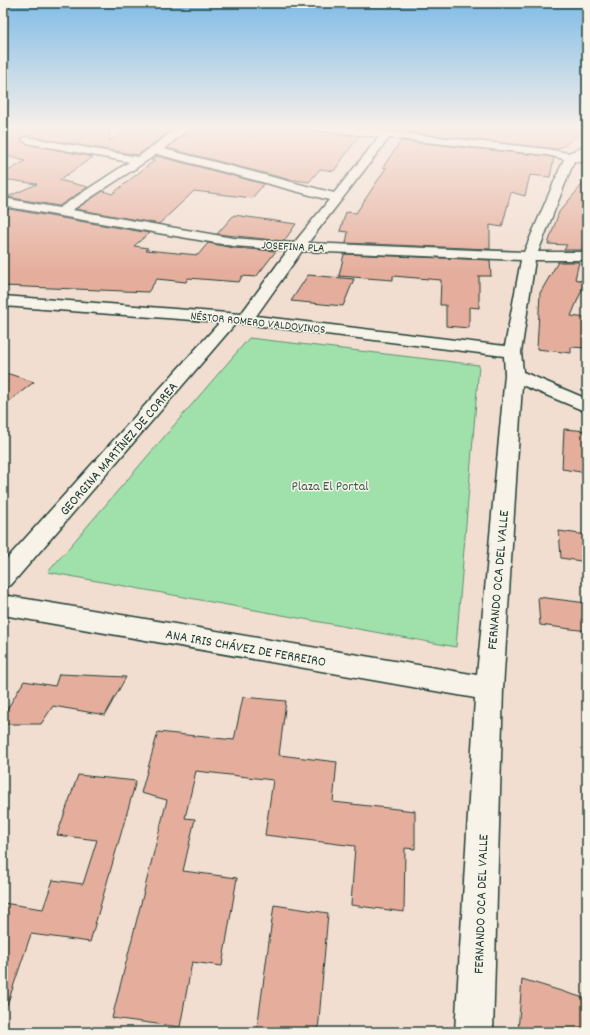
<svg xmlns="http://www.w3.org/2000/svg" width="590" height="1035" viewBox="0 0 590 1035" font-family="Dekko,sans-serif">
  <rect width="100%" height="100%" fill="#f2ded1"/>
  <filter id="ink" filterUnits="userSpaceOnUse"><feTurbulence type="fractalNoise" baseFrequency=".025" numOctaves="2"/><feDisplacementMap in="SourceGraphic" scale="8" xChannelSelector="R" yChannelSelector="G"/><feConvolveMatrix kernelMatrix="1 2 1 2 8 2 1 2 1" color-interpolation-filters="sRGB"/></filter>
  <g filter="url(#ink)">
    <polygon fill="#a0e1ab" stroke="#608f70" points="249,338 479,365 456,647 48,572"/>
    <g fill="#e5ae9c" stroke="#1f3d34">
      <polygon points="3,127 108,127 110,141 131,127 173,129 138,155 27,136 23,137 21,140 27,144 93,157 59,180 88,187 59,206 7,197 37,184 3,179 3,174 25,161 3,155"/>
      <polygon points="199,127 268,127 294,130 294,127 308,127 314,131 359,136 334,171 320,169 309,182 287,179 167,148 188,131 195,131"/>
      <polygon points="410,127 587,127 587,128 564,146 557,149 406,132"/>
      <polygon points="401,141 547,156 554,158 550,177 530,175 525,196 511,192 502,227 490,225 490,249 346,243 348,232 340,231 346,212 356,213 386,168 383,167"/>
      <polygon points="157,156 264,184 252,198 194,191 159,224 76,209 103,191 112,194 155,160 151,160"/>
      <polygon points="587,179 587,231 582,250 564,250 567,245 548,244 559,212"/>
      <polygon points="3,208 149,233 134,246 148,248 146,250 198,255 208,243 233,248 276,251 256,277 242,276 239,282 188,278 186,282 157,279 148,292 3,286"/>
      <polygon points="234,215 296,224 284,241 217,234"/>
      <polygon points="344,254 490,260 491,276 479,276 479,308 469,307 469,328 446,326 446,305 440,305 441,280 393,276 393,280 339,276"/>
      <polygon points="558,262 579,262 575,279 585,282 571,316 587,318 587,348 571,347 571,353 537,349 540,293"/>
      <polygon points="308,275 354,279 343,306 291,301"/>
      <polygon points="3,372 34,382 3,406"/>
      <polygon points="564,429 587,431 587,473 562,469"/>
      <polygon points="559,531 587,535 587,562 561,558"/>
      <polygon points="538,597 587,603 587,631 540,625"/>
      <polygon points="59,674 126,677 105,715 53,706 41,724 3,724 3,716 24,681 55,686"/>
      <polygon points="243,697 286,701 279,755 337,762 333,802 415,811 415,849 405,848 404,912 351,905 355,846 265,835 273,780 196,771 185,818 195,819 183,871 237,878 222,966 192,962 180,1027 112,1018 167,800 141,793 158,732 234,740"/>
      <polygon points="78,775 136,781 90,942 31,934 7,1005 3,1004 3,903 43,909 53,880 83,884 97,840 57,835"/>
      <polygon points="274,905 328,913 318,1032 275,1032 257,1029"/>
      <polygon points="522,979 587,999 587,1032 518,1032"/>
    </g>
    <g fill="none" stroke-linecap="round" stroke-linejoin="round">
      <defs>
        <path id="minor" d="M179,127H191L164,149L334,193L379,137L314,130L309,127H346L547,149L568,153L587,146V153L581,156L587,157V163L574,161L538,252H587V260H535L521,352L523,372L587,399V412L522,385L503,689L493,1032H455L475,698L3,615V595L477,675L505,375L504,356L236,323L11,585L3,588V563L220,322L3,306V296L241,314L288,250L233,246L3,206V198L59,208L129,162L27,143L22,140L23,138L27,137L138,157ZM389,138L547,155L564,159L524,252L308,243ZM157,154L329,200L294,243L233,238L72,210ZM302,251L521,260L505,346L256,316Z"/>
      </defs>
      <use href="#minor" stroke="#1f3d34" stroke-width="3"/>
      <use href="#minor" fill="#f7f3e8" fill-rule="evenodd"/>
    </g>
  </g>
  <linearGradient id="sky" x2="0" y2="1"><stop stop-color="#80bce7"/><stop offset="0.47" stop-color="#f9f0ea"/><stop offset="1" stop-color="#f9f0ea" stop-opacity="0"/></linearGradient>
  <rect width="590" height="272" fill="url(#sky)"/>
  <g text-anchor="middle" stroke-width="3" stroke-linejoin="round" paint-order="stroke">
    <g font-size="12" fill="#1f3d34" stroke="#f7f3e8">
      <text transform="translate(293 246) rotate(3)" y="4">JOSEFINA PLA</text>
      <text transform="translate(258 322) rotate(6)" y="4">NÉSTOR ROMERO VALDOVINOS</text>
    </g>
    <g font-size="14" fill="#1f3d34" stroke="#f7f3e8">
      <text transform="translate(118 448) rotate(-49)" y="5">GEORGINA MARTÍNEZ DE CORREA</text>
      <text transform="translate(497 580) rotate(-85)" y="5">FERNANDO OCA DEL VALLE</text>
      <text transform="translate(246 647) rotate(10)" y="5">ANA IRIS CHÁVEZ DE FERREIRO</text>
      <text transform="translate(480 904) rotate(-88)" y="5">FERNANDO OCA DEL VALLE</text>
    </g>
    <g font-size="14" fill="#395e4c" stroke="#f7f3e8">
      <text x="330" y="490">Plaza El Portal</text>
    </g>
  </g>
  <rect width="590" height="1035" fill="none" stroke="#f7f3e8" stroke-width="16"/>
  <rect x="8" y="8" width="574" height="1019" fill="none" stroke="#1f3d34" stroke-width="1.5" filter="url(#ink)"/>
</svg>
